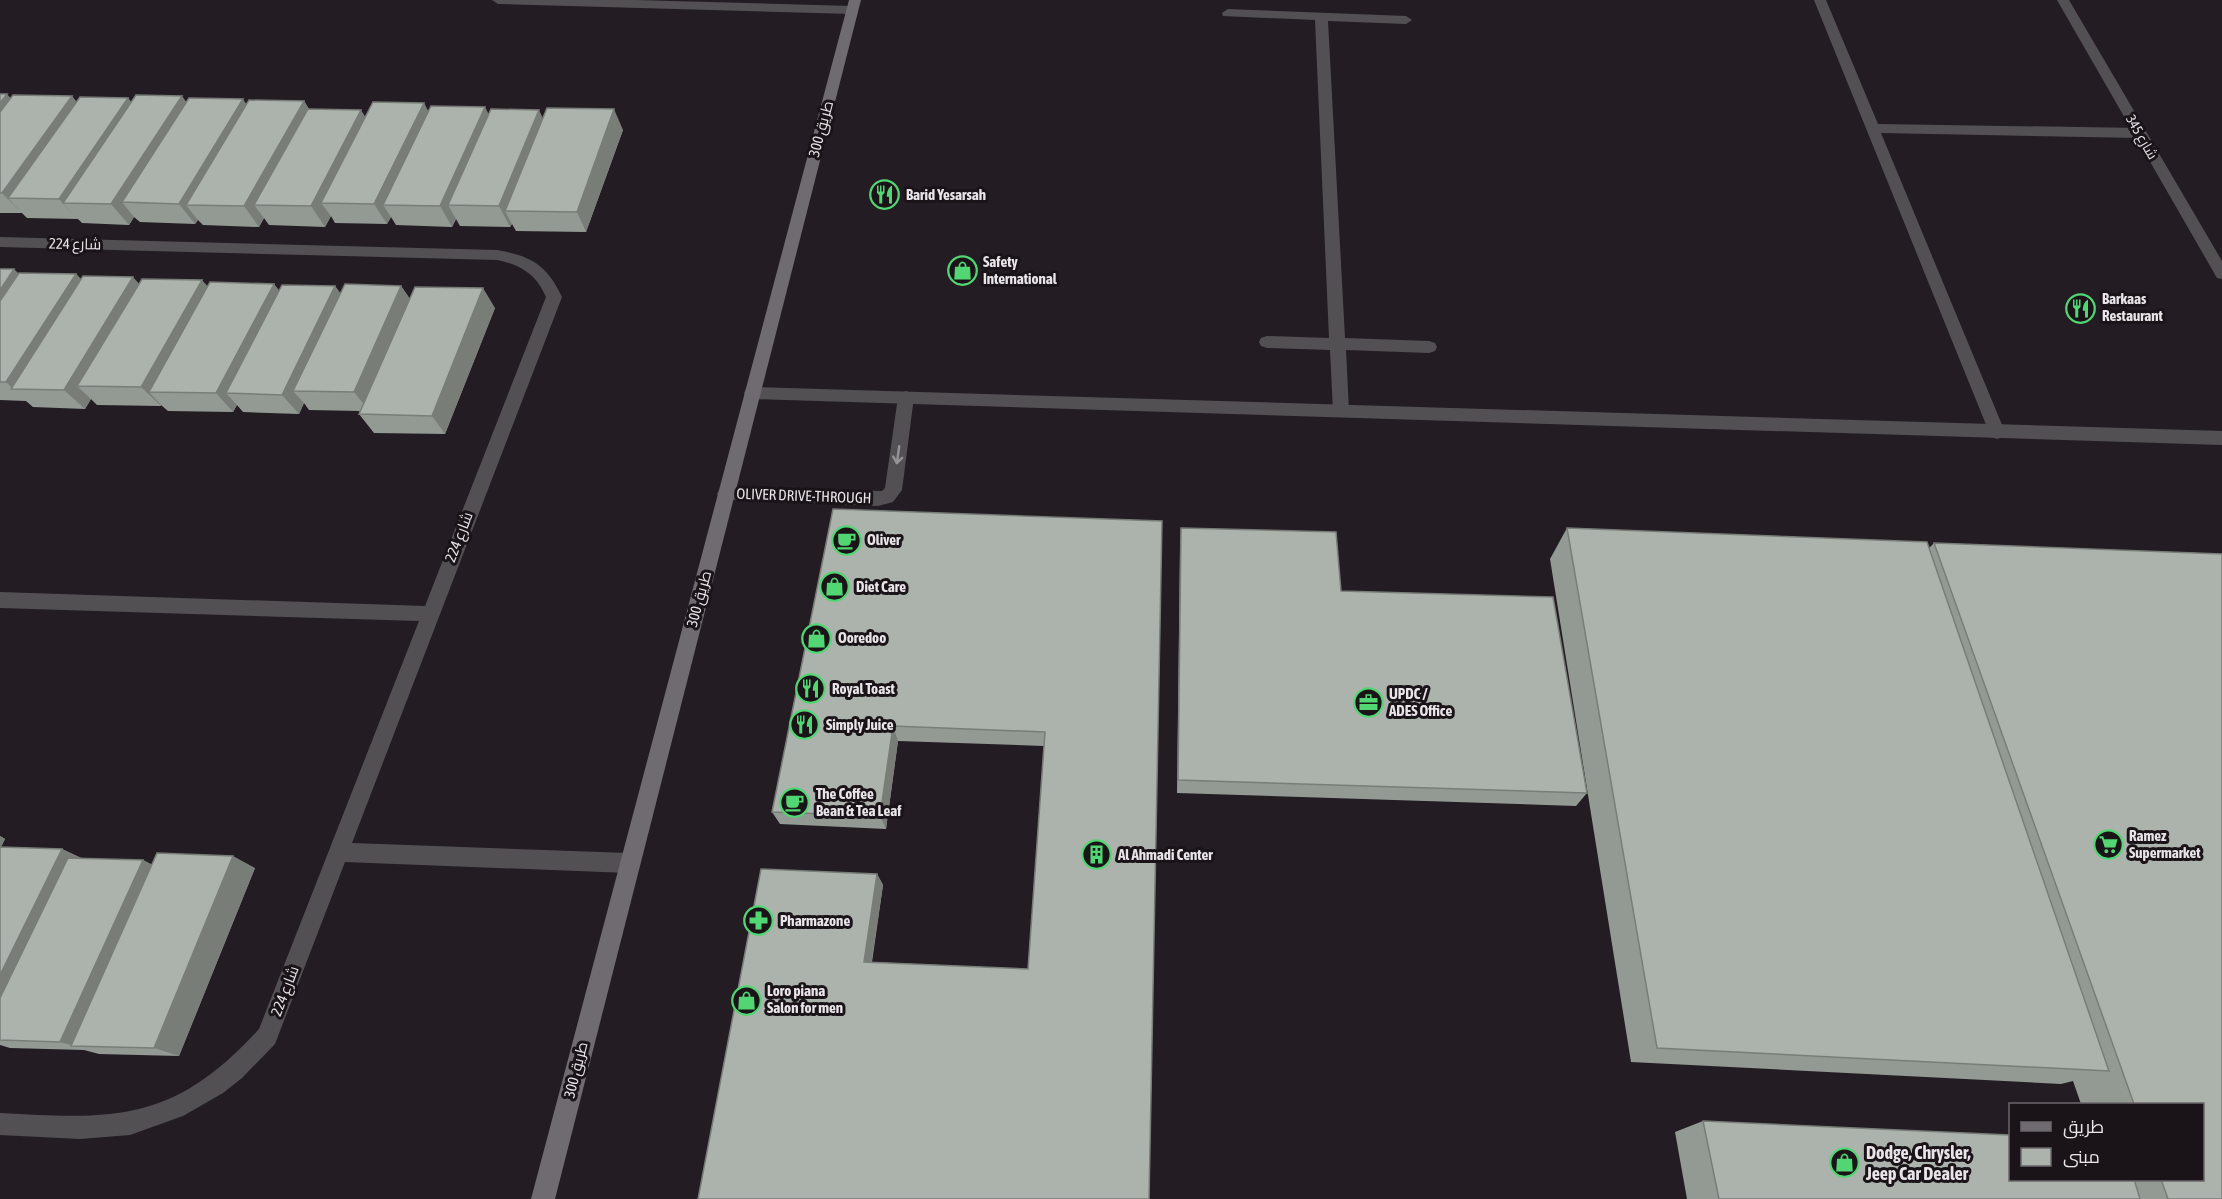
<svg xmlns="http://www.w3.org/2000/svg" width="2222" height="1199" viewBox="0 0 2222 1199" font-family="'Asap Condensed',Cairo,sans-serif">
  <rect width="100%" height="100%" fill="#231d23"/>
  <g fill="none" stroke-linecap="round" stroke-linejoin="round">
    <g fill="#535053" fill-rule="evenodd">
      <polygon points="1814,0 1826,0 1878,124 2140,128 2147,133 2140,138 1881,133 2005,432 2003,437 1997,439 1991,437 1989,432"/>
      <polygon points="1228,9 1406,16 1412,20 1406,24 1328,21 1345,338 1429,341 1435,343 1437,347 1435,351 1429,353 1346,350 1349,411 1347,415 1341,417 1335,415 1333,411 1330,350 1267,348 1261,346 1259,342 1261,338 1267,336 1329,338 1315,20 1223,16 1222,13"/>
      <polygon points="906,391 912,393 914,397 902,490 893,502 878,506 720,499 717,494 720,489 726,487 882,491 885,488 898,397 900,393"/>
    </g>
    <g fill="#535053" fill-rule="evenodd">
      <polygon points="492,0 635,0 852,6 858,10 852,14 498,4"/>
      <polygon points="2057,0 2069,0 2222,261 2222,279 2217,278"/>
      <path d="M0,237L497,250C531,256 547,265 562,297L352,843L628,853L635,856L638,863L635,870L628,873L345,862L275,1044L242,1078L223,1093L183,1116L130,1135L80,1139L0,1135V1113C118,1120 175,1121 259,1029L419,621L0,608V592L425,606L546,297C536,274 521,265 497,260L0,247Z"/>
      <polygon points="752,387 2222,431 2222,445 752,399 746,397 744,393 746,389"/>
    </g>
    <polygon fill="#706b70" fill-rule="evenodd" points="849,0 861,0 555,1199 531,1199"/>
  </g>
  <g fill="#939a94">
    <polygon points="0,94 10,98 72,96 76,102 128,98 131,102 186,102 247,105 304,101 309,109 366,117 424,103 428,112 489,114 543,118 623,130 586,232 516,231 512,224 510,227 460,226 456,219 452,227 396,225 391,217 387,224 335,223 331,216 325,227 269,225 264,218 259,227 203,225 198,220 195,224 140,222 134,217 129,225 82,223 78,219 27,218 22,213 0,213"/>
    <polygon points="0,269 18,274 76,274 81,279 139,284 208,286 274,284 279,291 335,286 340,293 401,286 410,299 495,308 445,434 374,433 359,414 360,411 309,410 304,403 299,414 243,412 237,405 233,412 168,411 161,405 161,406 97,405 91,399 85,409 33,407 26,401 0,400"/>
    <polygon points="1162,521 1149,1199 698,1199 877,874 883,885 872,962 1028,969 1044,746 898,741 886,829 780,824 772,812"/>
    <polygon points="1181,528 1341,591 1587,793 1576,806 1177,793 1180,545"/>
    <polygon points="1567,528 1927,542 1929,548 1934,543 2222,554 2222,1199 1687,1199 1675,1132 1703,1121 2010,1135 2010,1179 2202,1179 2202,1104 2081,1104 2073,1081 2061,1084 1631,1062 1550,559"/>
    <polygon points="0,836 5,839 1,847 62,849 83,859 143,860 152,865 255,868 179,1056 99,1054 84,1050 10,1048 0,1045"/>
  </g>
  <g fill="#787d78">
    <polygon points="7,94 25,115 0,149 0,103"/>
    <polygon points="72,96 89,117 8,198 22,213 2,193"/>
    <polygon points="182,96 197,117 122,202 134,217 129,225 111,204"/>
    <polygon points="128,98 144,118 63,203 77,219 59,199"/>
    <polygon points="243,99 257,120 186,205 198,220 195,224 179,204"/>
    <polygon points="304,101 317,122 254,205 264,218 259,227 244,206"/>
    <polygon points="424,103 435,124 383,205 391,217 387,224 374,204"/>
    <polygon points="485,107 496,128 448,205 456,219 452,227 440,206"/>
    <polygon points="614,109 623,130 586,232 577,212"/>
    <polygon points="361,110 374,131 321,203 331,216 325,227 311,206"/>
    <polygon points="539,110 549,131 505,211 512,224 510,227 499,206"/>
    <polygon points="14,269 34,289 0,341 0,290"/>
    <polygon points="76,274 95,294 13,389 6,382"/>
    <polygon points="133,277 151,297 77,386 91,399 85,409 64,390"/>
    <polygon points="202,280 219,299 149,392 161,405 161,406 141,387"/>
    <polygon points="274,284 289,303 226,393 237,405 233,412 216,393"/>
    <polygon points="335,286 350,306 293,391 304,403 299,414 282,395"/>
    <polygon points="401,286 414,305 369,411 354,392"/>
    <polygon points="483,288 495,308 445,434 432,416"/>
    <polygon points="893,726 898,741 886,829 880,816"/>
    <polygon points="0,836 5,839 0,849"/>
    <polygon points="62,849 88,861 0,1040 0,975"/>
    <polygon points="233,856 255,868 179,1056 154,1048"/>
    <polygon points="143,860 167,872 75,1046 60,1042"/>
    <polygon points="877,874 883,885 870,972 864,962"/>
  </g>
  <g fill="#abb3ac" stroke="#787d78" stroke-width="1.5">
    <polygon points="0,94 7,94 0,103"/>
    <polygon points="13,95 72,96 2,193 0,193 0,112"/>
    <polygon points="136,95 182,96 111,204 63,203"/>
    <polygon points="80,97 128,98 59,199 8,198"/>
    <polygon points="189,98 243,99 179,204 122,202"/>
    <polygon points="249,100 304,101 244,206 186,205"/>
    <polygon points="373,102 424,103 374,204 321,203"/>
    <polygon points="431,106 485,107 440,206 383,205"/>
    <polygon points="547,108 614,109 577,212 505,211"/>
    <polygon points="308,109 361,110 311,206 254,205"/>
    <polygon points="491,109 539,110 499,206 448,205"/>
    <polygon points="0,269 14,269 0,290"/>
    <polygon points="19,273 76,274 6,382 0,382 0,301"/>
    <polygon points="83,276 133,277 64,390 11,389"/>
    <polygon points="142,279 202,280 141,387 77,386"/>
    <polygon points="210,282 274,284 216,393 149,392"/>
    <polygon points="345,284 401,286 354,392 293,391"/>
    <polygon points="282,285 335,286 282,395 226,393"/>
    <polygon points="415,287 483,288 432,416 359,414"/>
    <polygon points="833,509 1162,521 1149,1199 698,1199 761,869 877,874 864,962 1028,969 1045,732 893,726 880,816 772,812"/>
    <polygon points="1181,528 1336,532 1341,591 1553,597 1587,793 1178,780"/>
    <polygon points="1567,528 1927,542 2109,1071 1657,1048"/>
    <polygon points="1934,543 2222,554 2222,1199 2168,1199 2161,1179 2202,1179 2202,1104 2134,1104"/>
    <polygon points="0,847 62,849 0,975"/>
    <polygon points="157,853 233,856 154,1048 71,1046"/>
    <polygon points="68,858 143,860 60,1042 0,1040 0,998"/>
    <polygon points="1703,1121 2010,1135 2010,1179 2134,1179 2140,1199 1719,1199"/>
  </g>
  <defs><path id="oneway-shaft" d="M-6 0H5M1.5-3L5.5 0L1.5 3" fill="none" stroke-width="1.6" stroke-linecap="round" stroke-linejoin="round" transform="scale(1.5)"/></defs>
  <use stroke="#969396" href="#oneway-shaft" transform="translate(898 455) rotate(98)"/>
  <defs>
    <symbol id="restaurant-ring" viewBox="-11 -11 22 22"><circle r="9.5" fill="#1a1419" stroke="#52d673" stroke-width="1.5"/><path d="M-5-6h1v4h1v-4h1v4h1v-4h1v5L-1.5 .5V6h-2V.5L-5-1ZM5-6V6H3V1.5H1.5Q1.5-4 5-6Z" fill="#52d673"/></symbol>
    <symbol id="shop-ring" viewBox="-11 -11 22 22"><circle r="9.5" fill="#1a1419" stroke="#52d673" stroke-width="1.5"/><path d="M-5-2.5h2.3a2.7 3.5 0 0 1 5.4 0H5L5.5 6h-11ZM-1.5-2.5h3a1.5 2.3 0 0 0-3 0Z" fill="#52d673"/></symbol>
    <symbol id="cafe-ring" viewBox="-11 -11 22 22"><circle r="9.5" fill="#1a1419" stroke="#52d673" stroke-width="1.5"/><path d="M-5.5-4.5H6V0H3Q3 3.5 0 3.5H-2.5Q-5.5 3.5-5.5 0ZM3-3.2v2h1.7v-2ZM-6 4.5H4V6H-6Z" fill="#52d673"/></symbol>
    <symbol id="office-ring" viewBox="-11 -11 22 22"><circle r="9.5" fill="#1a1419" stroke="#52d673" stroke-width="1.5"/><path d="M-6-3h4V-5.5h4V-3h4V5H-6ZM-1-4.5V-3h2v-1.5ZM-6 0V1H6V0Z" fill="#52d673"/></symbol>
    <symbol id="supermarket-ring" viewBox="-11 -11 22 22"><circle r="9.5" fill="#1a1419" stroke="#52d673" stroke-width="1.5"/><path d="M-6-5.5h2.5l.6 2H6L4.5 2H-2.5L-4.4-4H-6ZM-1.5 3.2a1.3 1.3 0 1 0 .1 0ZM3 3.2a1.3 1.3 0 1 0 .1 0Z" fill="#52d673"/></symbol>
    <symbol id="building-ring" viewBox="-11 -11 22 22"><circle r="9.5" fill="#1a1419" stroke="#52d673" stroke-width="1.5"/><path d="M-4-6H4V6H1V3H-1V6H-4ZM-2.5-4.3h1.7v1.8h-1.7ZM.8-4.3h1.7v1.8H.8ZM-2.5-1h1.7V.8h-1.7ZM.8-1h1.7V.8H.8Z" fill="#52d673"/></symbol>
    <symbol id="pharmacy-ring" viewBox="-11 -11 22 22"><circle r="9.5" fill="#1a1419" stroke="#52d673" stroke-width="1.5"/><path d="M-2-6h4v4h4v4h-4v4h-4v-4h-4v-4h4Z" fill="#52d673"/></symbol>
  </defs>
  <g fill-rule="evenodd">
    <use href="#restaurant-ring" x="868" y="178" width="33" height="33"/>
    <use href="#shop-ring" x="946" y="254" width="33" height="33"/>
    <use href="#restaurant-ring" x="2064" y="292" width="33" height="33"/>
    <use href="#cafe-ring" x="830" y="524" width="33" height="33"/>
    <use href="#shop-ring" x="818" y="570" width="33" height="33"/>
    <use href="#shop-ring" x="800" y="622" width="33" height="33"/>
    <use href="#restaurant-ring" x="794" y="672" width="33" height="33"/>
    <use href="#office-ring" x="1352" y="686" width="33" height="33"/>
    <use href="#restaurant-ring" x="788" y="708" width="33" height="33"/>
    <use href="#cafe-ring" x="778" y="786" width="33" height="33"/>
    <use href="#supermarket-ring" x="2092" y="828" width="33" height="33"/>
    <use href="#building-ring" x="1080" y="838" width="33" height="33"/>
    <use href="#pharmacy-ring" x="742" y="904" width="33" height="33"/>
    <use href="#shop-ring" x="730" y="984" width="33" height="33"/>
    <use href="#shop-ring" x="1828" y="1146" width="33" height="33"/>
  </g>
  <g text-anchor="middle" stroke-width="6" stroke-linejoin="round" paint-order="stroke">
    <g font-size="14" fill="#e8e4e7" stroke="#1a1419">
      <text transform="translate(2142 137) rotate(60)" y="5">شارع 345</text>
    </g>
    <g font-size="15" fill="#e8e4e7" stroke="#1a1419">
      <text transform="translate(821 129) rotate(-75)" y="5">طريق 300</text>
      <text transform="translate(75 244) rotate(1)" y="5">شارع 224</text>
      <text transform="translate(804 496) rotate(2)" y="5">OLIVER DRIVE-THROUGH</text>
      <text transform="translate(459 537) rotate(-69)" y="5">شارع 224</text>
      <text transform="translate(699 599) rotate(-75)" y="5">طريق 300</text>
      <text transform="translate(285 991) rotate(-69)" y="5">شارع 224</text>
      <text transform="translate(576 1070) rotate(-76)" y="5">طريق 300</text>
    </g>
    <g font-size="15" font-weight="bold" fill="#e8e4e7" stroke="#1a1419" text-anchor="start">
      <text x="906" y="200">Barid Yesarsah</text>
      <text x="983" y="267">Safety<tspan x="983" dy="17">International</tspan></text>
      <text x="2102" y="304">Barkaas<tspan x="2102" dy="17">Restaurant</tspan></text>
      <text x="867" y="545">Oliver</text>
      <text x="856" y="592">Diet Care</text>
      <text x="838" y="643">Ooredoo</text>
      <text x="832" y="694">Royal Toast</text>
      <text x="1389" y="699">UPDC /<tspan x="1389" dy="17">ADES Office</tspan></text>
      <text x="826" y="730">Simply Juice</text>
      <text x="816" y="799">The Coffee<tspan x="816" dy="17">Bean &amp; Tea Leaf</tspan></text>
      <text x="2129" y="841">Ramez<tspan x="2129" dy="17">Supermarket</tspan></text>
      <text x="1118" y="860">Al Ahmadi Center</text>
      <text x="780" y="926">Pharmazone</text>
      <text x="767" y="996">Loro piana<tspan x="767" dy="17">Salon for men</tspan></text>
    </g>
    <g font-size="18" font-weight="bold" fill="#e8e4e7" stroke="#1a1419" text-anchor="start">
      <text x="1866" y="1159">Dodge, Chrysler,<tspan x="1866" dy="21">Jeep Car Dealer</tspan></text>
    </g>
  </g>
  <rect x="2009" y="1103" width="195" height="78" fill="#1a1419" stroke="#6c676b" stroke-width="1.5"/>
  <rect x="2021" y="1122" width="30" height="9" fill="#706b70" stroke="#6c676b" stroke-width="1.5"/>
  <text x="2063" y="1133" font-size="18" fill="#e8e4e7">طريق</text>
  <rect x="2021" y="1148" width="30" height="18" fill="#abb3ac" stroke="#6c676b" stroke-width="1.5"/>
  <text x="2063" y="1163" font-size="18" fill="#e8e4e7">مبنى</text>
</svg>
